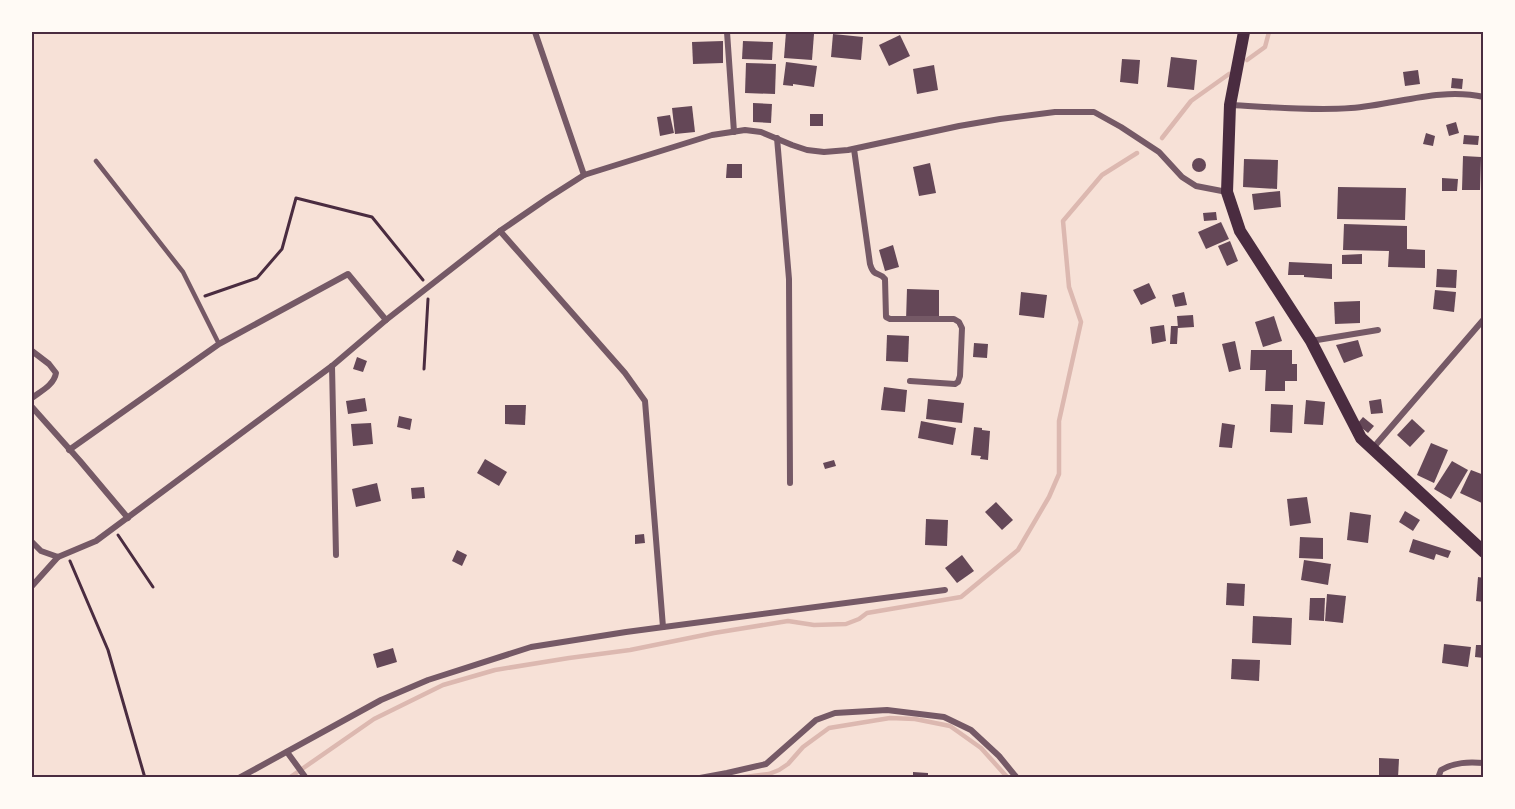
<svg xmlns="http://www.w3.org/2000/svg" width="1515" height="809" viewBox="0 0 1515 809" font-family="Quicksand,sans-serif">
  <rect width="100%" height="100%" fill="#f7e1d7"/>
  <g fill="none" stroke-linecap="round" stroke-linejoin="round">
    <g stroke="#dcb8b0" stroke-width="4.5">
      <polyline points="1247,60 1265,47 1269,32"/>
      <polyline points="1162,138 1191,101 1229,74"/>
      <polyline points="289,778 374,719 443,685 495,670 569,658 630,650 714,633 788,621 814,625 846,624 859,619 867,613 961,597 1018,550 1049,497 1059,474 1059,421 1081,322 1069,287 1063,221 1102,175 1137,153"/>
      <polyline points="737,778 769,774 779,770 788,764 803,747 829,728 890,718 915,719 950,726 981,748 1008,778"/>
    </g>
  </g>
  <g fill="#644757">
    <polygon points="786,32 814,34 812,60 784,58"/>
    <polygon points="833,34 863,37 861,60 831,57"/>
    <polygon points="900,35 910,56 889,66 879,45"/>
    <polygon points="723,41 723,63 693,64 692,42"/>
    <polygon points="743,41 773,42 772,60 742,59"/>
    <polygon points="1171,57 1197,60 1194,90 1167,87"/>
    <polygon points="1122,59 1140,60 1138,84 1120,82"/>
    <polygon points="786,62 817,66 814,87 793,84 793,86 783,85"/>
    <polygon points="746,63 776,64 775,94 745,93"/>
    <polygon points="934,65 938,90 917,94 913,69"/>
    <polygon points="1418,70 1420,84 1405,86 1403,72"/>
    <polygon points="1452,78 1463,79 1462,89 1451,88"/>
    <polygon points="753,103 772,104 771,123 753,122"/>
    <polygon points="692,106 695,132 675,134 672,108"/>
    <rect x="810" y="114" width="13" height="12"/>
    <polygon points="670,115 674,133 660,136 657,117"/>
    <polygon points="1456,122 1459,133 1449,136 1446,125"/>
    <polygon points="1426,133 1435,136 1433,146 1423,144"/>
    <polygon points="1464,135 1479,136 1478,145 1463,144"/>
    <polygon points="1463,156 1481,157 1480,190 1462,190"/>
    <circle cx="1199" cy="165" r="7"/>
    <polygon points="1244,159 1278,160 1277,189 1243,187"/>
    <polygon points="930,163 936,193 919,196 913,167"/>
    <polygon points="727,164 742,164 742,178 726,178"/>
    <polygon points="1442,178 1458,179 1457,191 1442,191"/>
    <polygon points="1338,187 1406,188 1405,220 1337,219"/>
    <polygon points="1280,191 1281,207 1254,210 1252,194"/>
    <polygon points="1216,212 1217,220 1204,221 1203,213"/>
    <polygon points="1221,222 1229,239 1206,249 1198,232"/>
    <polygon points="1344,224 1407,226 1407,249 1425,250 1425,268 1388,267 1389,251 1343,250"/>
    <polygon points="1230,241 1238,261 1227,266 1218,246"/>
    <polygon points="893,245 899,267 885,271 879,250"/>
    <polygon points="1362,254 1362,264 1342,264 1342,255"/>
    <polygon points="1289,262 1332,264 1332,279 1304,277 1304,275 1288,275"/>
    <polygon points="1437,269 1457,270 1456,288 1436,287"/>
    <polygon points="1149,283 1156,298 1141,305 1133,290"/>
    <polygon points="907,289 939,290 939,320 906,320"/>
    <polygon points="1435,290 1456,292 1454,312 1433,309"/>
    <polygon points="1021,292 1047,295 1044,318 1019,315"/>
    <polygon points="1184,292 1187,305 1175,307 1172,295"/>
    <polygon points="1360,301 1360,323 1335,324 1334,302"/>
    <polygon points="1193,315 1194,327 1178,328 1177,316"/>
    <polygon points="1274,316 1282,341 1263,347 1255,322"/>
    <polygon points="1164,325 1166,341 1152,344 1150,327"/>
    <polygon points="1171,326 1178,326 1177,344 1170,344"/>
    <polygon points="887,335 909,336 908,362 886,361"/>
    <polygon points="1358,340 1363,356 1344,363 1336,345"/>
    <polygon points="1235,341 1241,369 1229,372 1222,344"/>
    <polygon points="974,343 988,344 987,358 973,357"/>
    <polygon points="1251,350 1292,350 1292,364 1297,364 1297,381 1285,381 1285,391 1265,391 1266,370 1250,370"/>
    <polygon points="357,357 367,361 363,372 353,369"/>
    <polygon points="884,387 907,390 905,412 881,410"/>
    <polygon points="365,398 367,411 348,414 346,401"/>
    <polygon points="928,399 964,403 962,423 926,419"/>
    <polygon points="1381,399 1383,413 1371,414 1369,401"/>
    <polygon points="1306,400 1325,402 1323,425 1304,424"/>
    <polygon points="1271,404 1293,405 1292,433 1270,432"/>
    <polygon points="505,405 526,405 525,425 505,424"/>
    <polygon points="399,416 412,419 410,430 397,427"/>
    <polygon points="1363,417 1374,426 1368,433 1357,424"/>
    <polygon points="1412,419 1425,431 1410,447 1397,435"/>
    <polygon points="921,421 956,428 953,445 918,438"/>
    <polygon points="371,423 373,444 353,446 351,424"/>
    <polygon points="1222,423 1235,425 1232,448 1219,447"/>
    <polygon points="974,427 982,428 982,430 990,431 988,460 980,459 981,456 971,455"/>
    <polygon points="1431,443 1448,450 1434,483 1417,475"/>
    <polygon points="485,459 507,472 499,486 477,473"/>
    <polygon points="834,460 836,466 825,469 823,463"/>
    <polygon points="1452,461 1468,470 1451,499 1434,489"/>
    <polygon points="1471,470 1484,475 1484,504 1460,493"/>
    <polygon points="377,483 381,501 356,507 352,489"/>
    <polygon points="424,487 425,498 412,499 411,488"/>
    <polygon points="1307,497 1311,523 1290,526 1287,499"/>
    <polygon points="996,502 1013,520 1002,530 985,512"/>
    <polygon points="1405,511 1420,520 1413,531 1399,522"/>
    <polygon points="1350,512 1371,515 1368,543 1347,540"/>
    <polygon points="926,519 948,520 947,546 925,545"/>
    <polygon points="644,534 645,543 635,544 635,535"/>
    <polygon points="1300,537 1323,538 1323,559 1299,558"/>
    <polygon points="1413,539 1451,551 1448,558 1436,554 1434,560 1409,552"/>
    <polygon points="457,550 467,555 462,566 452,561"/>
    <polygon points="962,555 974,571 957,583 945,568"/>
    <polygon points="1304,560 1331,564 1328,585 1301,580"/>
    <polygon points="1478,577 1484,578 1484,602 1476,601"/>
    <polygon points="1227,583 1245,584 1244,606 1226,605"/>
    <polygon points="1327,594 1346,596 1343,623 1325,621"/>
    <polygon points="1310,598 1325,598 1324,621 1309,620"/>
    <polygon points="1253,616 1292,618 1291,645 1252,643"/>
    <polygon points="1444,644 1471,647 1468,667 1442,663"/>
    <polygon points="1476,645 1484,645 1484,658 1475,657"/>
    <polygon points="393,648 397,662 377,668 373,654"/>
    <polygon points="1232,659 1260,660 1259,681 1231,679"/>
    <polygon points="1379,758 1399,759 1398,778 1379,778"/>
    <polygon points="913,772 928,773 928,778 913,778"/>
  </g>
  <g fill="none" stroke-linecap="round" stroke-linejoin="round">
    <g stroke="#4a2c40" stroke-width="3">
      <polyline points="205,296 257,278 282,249 296,198 372,217 423,280"/>
      <polyline points="424,369 428,299"/>
      <polyline points="118,535 153,587"/>
      <polyline points="70,561 108,650 145,778"/>
    </g>
    <polyline stroke="#755966" stroke-width="4.5" points="96,161 183,272 219,344"/>
    <g stroke="#755966" stroke-width="6">
      <polyline points="535,32 584,175"/>
      <polyline points="727,32 734,132"/>
      <path d="M1230,105C1270,107 1312,111 1351,108C1395,105 1439,87 1484,97"/>
      <polyline points="777,138 789,279 790,483"/>
      <path d="M854,149L870,264C874,278 879,271 885,279L886,317L890,319H954L959,322L962,328L960,376L958,382L955,384L910,381"/>
      <polyline points="500,231 625,373 645,401 663,627"/>
      <polyline points="1311,341 1378,330"/>
      <path d="M32,351L49,364L56,373C54,385 41,391 32,398"/>
      <polyline points="332,366 336,555"/>
      <polyline points="32,407 80,461 128,518"/>
      <polyline points="1373,448 1484,319"/>
      <polyline points="69,450 219,344 348,274 386,320"/>
      <polyline points="32,542 41,551 58,557 96,541 332,366 386,320 500,231 548,198 584,175 712,135 745,130 761,132 792,145 807,150 824,152 848,150 959,126 1000,119 1055,112 1094,112 1121,127 1159,152 1182,177 1196,186 1227,192"/>
      <polyline points="32,586 58,557"/>
      <polyline points="287,752 306,778"/>
      <polyline points="239,778 381,700 428,680 531,647 626,632 945,590"/>
      <polyline points="700,778 727,773 766,764 816,720 835,713 887,710 944,717 971,730 999,756 1017,778"/>
      <path d="M1438,778L1441,770C1455,762 1468,762 1484,763"/>
    </g>
    <polyline stroke="#4a2c40" stroke-width="12" points="1244,32 1230,105 1227,192 1240,231 1311,341 1361,438 1484,552"/>
  </g>
  <rect width="1515" height="809" fill="none" stroke="#fffaf5" stroke-width="66"/>
  <rect x="33" y="33" width="1449" height="743" fill="none" stroke="#4a2c40" stroke-width="2"/>
</svg>
